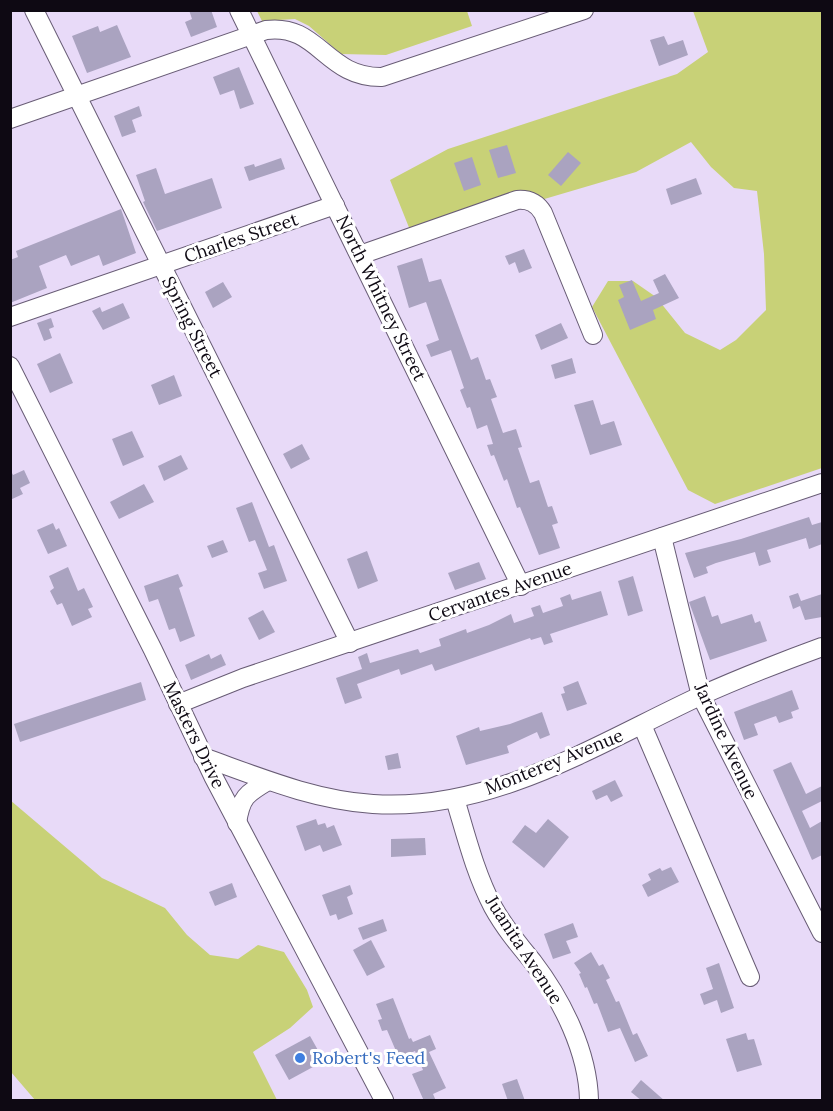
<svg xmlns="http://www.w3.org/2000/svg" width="833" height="1111" viewBox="0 0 833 1111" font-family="Lora,serif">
  <rect width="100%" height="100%" fill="#e8daf8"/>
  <g fill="#c8d177">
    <polygon points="257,11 467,11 472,26 386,55 341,54 309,26 295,19 262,21"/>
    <polygon points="693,11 822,11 822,468 715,504 688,490 592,307 608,281 633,281 656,297 685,333 720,350 736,340 766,310 764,254 757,191 734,188 711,167 691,142 636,172 541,200 410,230 390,180 448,149 677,74 708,52"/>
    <polygon points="10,800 102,878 165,908 187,935 210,955 238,959 258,945 284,952 307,990 313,1007 290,1028 253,1052 277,1100 35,1100 11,1072"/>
  </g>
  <g fill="#aaa3c0">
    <polygon points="189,10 211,10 217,27 191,37 185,22 192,19"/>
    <polygon points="117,25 131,57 87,73 72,36 98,26 100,32"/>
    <polygon points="664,36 668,45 683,40 688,55 659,66 650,40"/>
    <polygon points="239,67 254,104 240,109 234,90 220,95 213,77"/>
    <polygon points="139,106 142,116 132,120 136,132 122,137 114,116"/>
    <polygon points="507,145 516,173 498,178 489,150"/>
    <polygon points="568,152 581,163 561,186 548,175"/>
    <polygon points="472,157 481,185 464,191 454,163"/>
    <polygon points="281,158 285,169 249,181 244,167 254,164 255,167"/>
    <polygon points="156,168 165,194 212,178 222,208 157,231 143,202 145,201 136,175"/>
    <polygon points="696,178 702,194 671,205 666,189"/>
    <polygon points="121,209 136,253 103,266 99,255 71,266 66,255 39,266 47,288 10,303 10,260 18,257 16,251"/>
    <polygon points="524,249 532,268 519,273 515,262 509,265 505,256"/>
    <polygon points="422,258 429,282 441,279 471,360 478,357 486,380 490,379 497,397 491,399 503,433 516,429 522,447 518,448 530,483 539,480 548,507 552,506 558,523 552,525 560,548 539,555 520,507 517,508 507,479 504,481 494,455 491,456 487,445 493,444 487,425 477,429 470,407 467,408 460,390 464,388 451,350 431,357 426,345 439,340 426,302 409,308 397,266"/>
    <polygon points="665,274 679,298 653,310 656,319 630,330 618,300 624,297 619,285 632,280 641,301 659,293 653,280"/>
    <polygon points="223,282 232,297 213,308 205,292"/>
    <polygon points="123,303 130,318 103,330 92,311 100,307 102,312"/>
    <polygon points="51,318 54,327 49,329 52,338 44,341 37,323"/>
    <polygon points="561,323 568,338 541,350 535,335"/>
    <polygon points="60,353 73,383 50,393 37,364"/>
    <polygon points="572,358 576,373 555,379 551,365"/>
    <polygon points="174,375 182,396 159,405 151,385"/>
    <polygon points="593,400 601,425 614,421 622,445 590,455 574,405"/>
    <polygon points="132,431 144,457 123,466 112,439"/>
    <polygon points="302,444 310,459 291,469 283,454"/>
    <polygon points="181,455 188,469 164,481 158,466"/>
    <polygon points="10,469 13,475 24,470 30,483 20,488 23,494 10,500"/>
    <polygon points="144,484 154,502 119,519 110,502"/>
    <polygon points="252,502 269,547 274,545 287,581 264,589 258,573 267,570 255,540 249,542 236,508"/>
    <polygon points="809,517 812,525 822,522 822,544 809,549 806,538 767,550 771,562 759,566 755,552 716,563 706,567 708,573 694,578 685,553 741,539"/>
    <polygon points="53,523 56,530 59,528 67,546 48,554 37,530"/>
    <polygon points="223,540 228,552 212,558 207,546"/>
    <polygon points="367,551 378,581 358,589 347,559"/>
    <polygon points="479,562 486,579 455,590 448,573"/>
    <polygon points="68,567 78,591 84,588 93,607 88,609 92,617 72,626 62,603 57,605 50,591 54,588 49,576"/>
    <polygon points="178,574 183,586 179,588 195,636 180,642 175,628 169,630 158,599 149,602 144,586"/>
    <polygon points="633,576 643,611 628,616 618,581"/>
    <polygon points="601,591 608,615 550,634 553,642 544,645 541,637 531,640 530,638 435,671 432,664 401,675 399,669 357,684 362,698 345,704 336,678 362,669 358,657 367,653 370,663 418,649 420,653 441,646 439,639 466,629 467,633 489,625 511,614 514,623 534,616 531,608 540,605 543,613 563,606 560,598 570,594 572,600"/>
    <polygon points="798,593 801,601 822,594 822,617 805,620 800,606 793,609 789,596"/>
    <polygon points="705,596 712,617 718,615 721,624 752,614 755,623 760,621 767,641 710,660 689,602"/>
    <polygon points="263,610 275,632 259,640 248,618"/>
    <polygon points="209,654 211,659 221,654 226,665 191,680 185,665"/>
    <polygon points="578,681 587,704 567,711 561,694 565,693 563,687"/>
    <polygon points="141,682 146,700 20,742 14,724"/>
    <polygon points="792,690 799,709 791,712 793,718 779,723 776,716 754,724 758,735 744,740 734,712"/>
    <polygon points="542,712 550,735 540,739 537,732 507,746 509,753 466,765 456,736 479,727 480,731 510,724"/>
    <polygon points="398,753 401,768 388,770 385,756"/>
    <polygon points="791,762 806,794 822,786 822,801 802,811 810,828 822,821 822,855 812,860 773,770"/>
    <polygon points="615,780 623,796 611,802 607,795 596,800 592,791"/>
    <polygon points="316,819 318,825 325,823 327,828 334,825 342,845 323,852 320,845 305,851 296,826"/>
    <polygon points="548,819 569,837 544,868 512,842 525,825 536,833"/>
    <polygon points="425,838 426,855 391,857 391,839"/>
    <polygon points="671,867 679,882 648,897 642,885 651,880 648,874 660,868 662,871"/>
    <polygon points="232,883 237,897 215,906 209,892"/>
    <polygon points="350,885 353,894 347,897 353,914 338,920 336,914 330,916 322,895"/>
    <polygon points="383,919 387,931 363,940 358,928"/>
    <polygon points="573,923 578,937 566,941 571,953 553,959 544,934"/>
    <polygon points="371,940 385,967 367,976 353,950"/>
    <polygon points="591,952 599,966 603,964 610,978 606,980 616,1002 619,1001 633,1035 637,1033 648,1056 635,1062 620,1028 608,1032 597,1003 594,1004 587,987 585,988 579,974 581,973 574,963"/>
    <polygon points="719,963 734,1008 721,1013 717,1000 704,1005 700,994 713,989 706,968"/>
    <polygon points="393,998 409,1039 411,1038 413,1042 430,1035 436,1049 429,1052 446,1088 433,1094 436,1101 424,1101 412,1074 423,1070 415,1051 399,1058 387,1030 382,1031 378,1020 382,1019 376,1004"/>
    <polygon points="746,1033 748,1040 754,1039 762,1065 737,1072 726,1039"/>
    <polygon points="310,1036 324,1061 289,1080 275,1055"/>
    <polygon points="517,1079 525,1101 508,1101 502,1084"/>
    <polygon points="641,1080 665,1101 642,1101 631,1092"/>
  </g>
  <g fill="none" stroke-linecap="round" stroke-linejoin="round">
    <defs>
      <g id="minor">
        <polyline points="34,10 350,643"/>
        <polyline points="239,10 521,586"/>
        <path d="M10,119L266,30C319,23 325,78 382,77L584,10"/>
        <path d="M360,255L517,200C529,199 537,203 543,213L593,335"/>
        <polyline points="10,317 335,205"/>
        <polyline points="10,366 153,650 213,776 384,1100"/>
        <polyline points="662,537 701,696 822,933"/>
        <polyline points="178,704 243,678 822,483"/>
        <polyline points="642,725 750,977"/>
        <path d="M203,757C259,777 313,800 373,804C492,812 597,744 700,696C740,678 781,662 822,647"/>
        <path d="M455,799C466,835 475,873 493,907C504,927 518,944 533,962C562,1000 588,1052 589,1100"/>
        <path d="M237,823C241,797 246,794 268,781"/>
      </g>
    </defs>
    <use href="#minor" stroke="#685c75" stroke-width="20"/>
    <use href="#minor" stroke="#fff" stroke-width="18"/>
  </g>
  <circle fill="#3f7fe0" stroke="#fff" stroke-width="2" cx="300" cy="1058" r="6"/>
  <g text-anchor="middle" stroke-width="6" stroke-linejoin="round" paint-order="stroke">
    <g font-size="18" fill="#0e0913" stroke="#fff">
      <text transform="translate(241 238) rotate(-19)" y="6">Charles Street</text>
      <text transform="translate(381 298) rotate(64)" y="6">North Whitney Street</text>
      <text transform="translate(192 327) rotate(63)" y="6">Spring Street</text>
      <text transform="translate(500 592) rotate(-19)" y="6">Cervantes Avenue</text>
      <text transform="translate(194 735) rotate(64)" y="6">Masters Drive</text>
      <text transform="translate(726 741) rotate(65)" y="6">Jardine Avenue</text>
      <text transform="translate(554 762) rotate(-22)" y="6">Monterey Avenue</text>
      <text transform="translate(524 950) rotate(57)" y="6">Juanita Avenue</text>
    </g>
    <g font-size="18" fill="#366cbe" stroke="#fff" text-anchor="start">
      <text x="312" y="1064">Robert's Feed</text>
    </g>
  </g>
  <rect width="833" height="1111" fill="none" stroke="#0e0913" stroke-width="24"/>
</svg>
